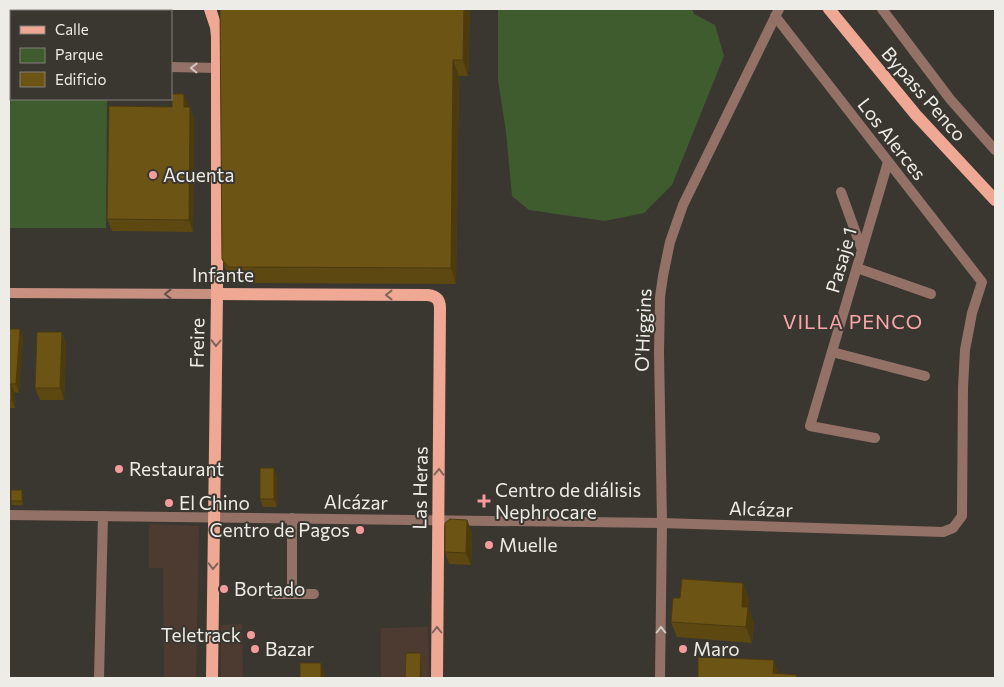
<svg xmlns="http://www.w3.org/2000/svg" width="1004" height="687" viewBox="0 0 1004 687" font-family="Commissioner,sans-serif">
  <rect width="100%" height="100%" fill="#3a3731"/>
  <g fill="#4d3b32">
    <polygon points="149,524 199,526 196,678 164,678 163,568 149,568"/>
    <polygon points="242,624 243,678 221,678 221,625"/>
    <polygon points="428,627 429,678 381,678 381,628"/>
  </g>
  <g fill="#3f5c2f">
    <polygon points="498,9 692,9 694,14 715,25 724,56 672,185 644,213 605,221 529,210 512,196 506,132 498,80"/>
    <polygon points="9,98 107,99 106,228 9,228"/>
  </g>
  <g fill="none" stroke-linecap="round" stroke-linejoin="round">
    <g stroke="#947167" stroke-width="10">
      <polyline points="882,9 950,99 995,150"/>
      <polyline points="841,192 862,250"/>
      <polyline points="857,268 931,294"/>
      <polyline points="832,352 925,376"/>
      <polyline points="875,438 810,426 888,162"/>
      <polyline points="292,518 292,594"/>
      <polyline points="662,523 943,532 953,528 962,516 963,388 965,350 972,313 982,282 775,16"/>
      <polyline points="273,594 314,594"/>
      <polyline points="99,678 103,516"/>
    </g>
    <g stroke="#947167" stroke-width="10">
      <polyline points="9,65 11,65"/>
      <polyline points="171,67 216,68"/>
      <polyline points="9,515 662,523"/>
      <polyline points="660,678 662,523 659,352 660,297 663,276 670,242 683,205 779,9"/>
    </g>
    <polyline stroke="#c79081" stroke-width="10" points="9,293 217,294"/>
    <g stroke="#efa894" stroke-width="12">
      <polyline points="210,9 216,27 217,37 217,294 212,678"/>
      <polyline points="829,9 916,115 995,200"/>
      <path d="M217,294L428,295C436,296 440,300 440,308L437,678"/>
    </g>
  </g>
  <g fill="#5d4812">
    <polygon points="220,9 470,9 468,76 459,76 456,284 233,283 228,275 222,259"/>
    <polygon points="189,107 190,107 194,119 193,232 112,231 107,219"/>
    <polygon points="9,329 23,337 19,393 14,392 15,408 9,408"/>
    <polygon points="62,332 66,344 64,400 40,400 35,388"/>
    <polygon points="277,476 277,507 263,507 260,499"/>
    <polygon points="23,494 23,505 12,505 11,501"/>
    <polygon points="467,520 472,532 471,565 449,564 445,552"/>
    <polygon points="743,583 749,599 748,608 754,623 752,643 677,637 671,622 680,598"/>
  </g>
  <g fill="#4c3b0f">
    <polygon points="464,9 470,9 468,76 463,60"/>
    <polygon points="453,60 459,76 456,284 451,268"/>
    <polygon points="184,94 189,106 188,119 184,107"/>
    <polygon points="190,107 194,119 193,232 189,220"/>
    <polygon points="20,329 23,337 19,393 16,384"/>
    <polygon points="62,332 66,344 64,400 60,388"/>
    <polygon points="11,384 14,392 15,408 12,400"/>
    <polygon points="274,468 277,476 277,507 274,499"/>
    <polygon points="22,490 23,494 23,505 22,501"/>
    <polygon points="467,520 472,532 471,565 466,553"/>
    <polygon points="743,583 749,599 748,608 754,623 752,643 746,627 742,607"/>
    <polygon points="421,653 422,657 422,678 420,678"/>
    <polygon points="774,660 778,672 777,678 773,673"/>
    <polygon points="321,663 325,675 325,678 321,678"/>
  </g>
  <g fill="#6c5415" stroke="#4c3b0f">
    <polygon points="220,9 464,9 463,60 453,60 451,268 228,267 222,259"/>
    <polygon points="172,94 184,94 184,107 190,107 189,220 107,219 109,106 172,107"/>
    <polygon points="9,329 20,329 16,384 11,384 12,400 9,400"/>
    <polygon points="37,332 62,332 60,388 35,388"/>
    <rect x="260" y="468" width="14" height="31"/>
    <rect x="11" y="490" width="11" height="11"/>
    <polygon points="450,519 467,520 466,553 445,552 445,523"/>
    <polygon points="682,579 743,583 742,607 748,607 746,627 671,622 673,598 680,598"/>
    <polygon points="406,653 421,653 420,678 405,678"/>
    <polygon points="698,657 774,660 773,673 797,675 796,678 698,678"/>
    <rect x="300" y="663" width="21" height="15"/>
  </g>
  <defs><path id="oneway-chevron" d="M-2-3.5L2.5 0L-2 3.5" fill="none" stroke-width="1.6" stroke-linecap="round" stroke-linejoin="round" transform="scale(1.25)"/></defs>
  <g stroke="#d2c7c1">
    <use href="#oneway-chevron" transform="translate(194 68) rotate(-179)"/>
    <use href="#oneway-chevron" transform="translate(661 630) rotate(-90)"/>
  </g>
  <use stroke="#645249" href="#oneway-chevron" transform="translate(168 294) rotate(-180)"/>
  <g stroke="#826459">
    <use href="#oneway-chevron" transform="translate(389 295) rotate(-180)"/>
    <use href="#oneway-chevron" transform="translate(216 343) rotate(91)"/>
    <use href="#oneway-chevron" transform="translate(439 472) rotate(-89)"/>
    <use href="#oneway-chevron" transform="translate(213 566) rotate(91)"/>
    <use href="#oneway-chevron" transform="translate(437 630) rotate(-90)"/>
  </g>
  <g fill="#f59b9d" stroke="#3a3731" stroke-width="2">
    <circle cx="153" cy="175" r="5"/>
    <circle cx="119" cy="469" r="5"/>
    <path d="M481.5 493.5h5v5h5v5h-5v5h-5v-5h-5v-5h5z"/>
    <circle cx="169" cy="503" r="5"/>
    <circle cx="360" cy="530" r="5"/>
    <circle cx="489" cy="545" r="5"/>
    <circle cx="224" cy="589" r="5"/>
    <circle cx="251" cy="635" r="5"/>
    <circle cx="255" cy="649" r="5"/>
    <circle cx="683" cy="649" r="5"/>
  </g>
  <g text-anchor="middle" stroke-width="4" stroke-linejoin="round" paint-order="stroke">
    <g font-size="19" fill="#edece7" stroke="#3a3731">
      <text transform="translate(924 94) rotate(49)" y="7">Bypass Penco</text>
      <text transform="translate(892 139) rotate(52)" y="7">Los Alerces</text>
      <text transform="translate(841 260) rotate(-74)" y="7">Pasaje 1</text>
      <text x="223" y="282">Infante</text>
      <text transform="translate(643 330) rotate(-88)" y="7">O'Higgins</text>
      <text transform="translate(197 343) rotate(-89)" y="7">Freire</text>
      <text transform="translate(420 488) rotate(-89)" y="7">Las Heras</text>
      <text transform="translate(356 502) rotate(1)" y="7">Alcázar</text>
      <text transform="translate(761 509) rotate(2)" y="7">Alcázar</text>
    </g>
    <g font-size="19" fill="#edece7" stroke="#3a3731" text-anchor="start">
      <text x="163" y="182">Acuenta</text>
      <text x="129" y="476">Restaurant</text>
      <text x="495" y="497">Centro de diálisis<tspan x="495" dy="22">Nephrocare</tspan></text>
      <text x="179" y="510">El Chino</text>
      <text x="350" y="537" text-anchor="end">Centro de Pagos</text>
      <text x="499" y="552">Muelle</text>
      <text x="234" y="596">Bortado</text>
      <text x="241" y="642" text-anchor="end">Teletrack</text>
      <text x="265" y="656">Bazar</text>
      <text x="693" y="656">Maro</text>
    </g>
    <g font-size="20" letter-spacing="1" fill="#fba7a9" stroke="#3a3731">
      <text x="853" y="329">VILLA PENCO</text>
    </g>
  </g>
  <rect width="1004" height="687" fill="none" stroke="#edece7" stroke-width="20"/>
  <rect x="10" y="10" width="162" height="90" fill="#3a3731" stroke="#827f7a"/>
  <rect x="20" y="26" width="25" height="8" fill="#efa894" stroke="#827f7a"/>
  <text x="55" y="35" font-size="15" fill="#edece7">Calle</text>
  <rect x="20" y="48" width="25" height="15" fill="#3f5c2f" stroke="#827f7a"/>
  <text x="55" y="60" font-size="15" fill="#edece7">Parque</text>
  <rect x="20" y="72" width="25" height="15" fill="#6c5415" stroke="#827f7a"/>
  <text x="55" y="85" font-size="15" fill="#edece7">Edificio</text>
</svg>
